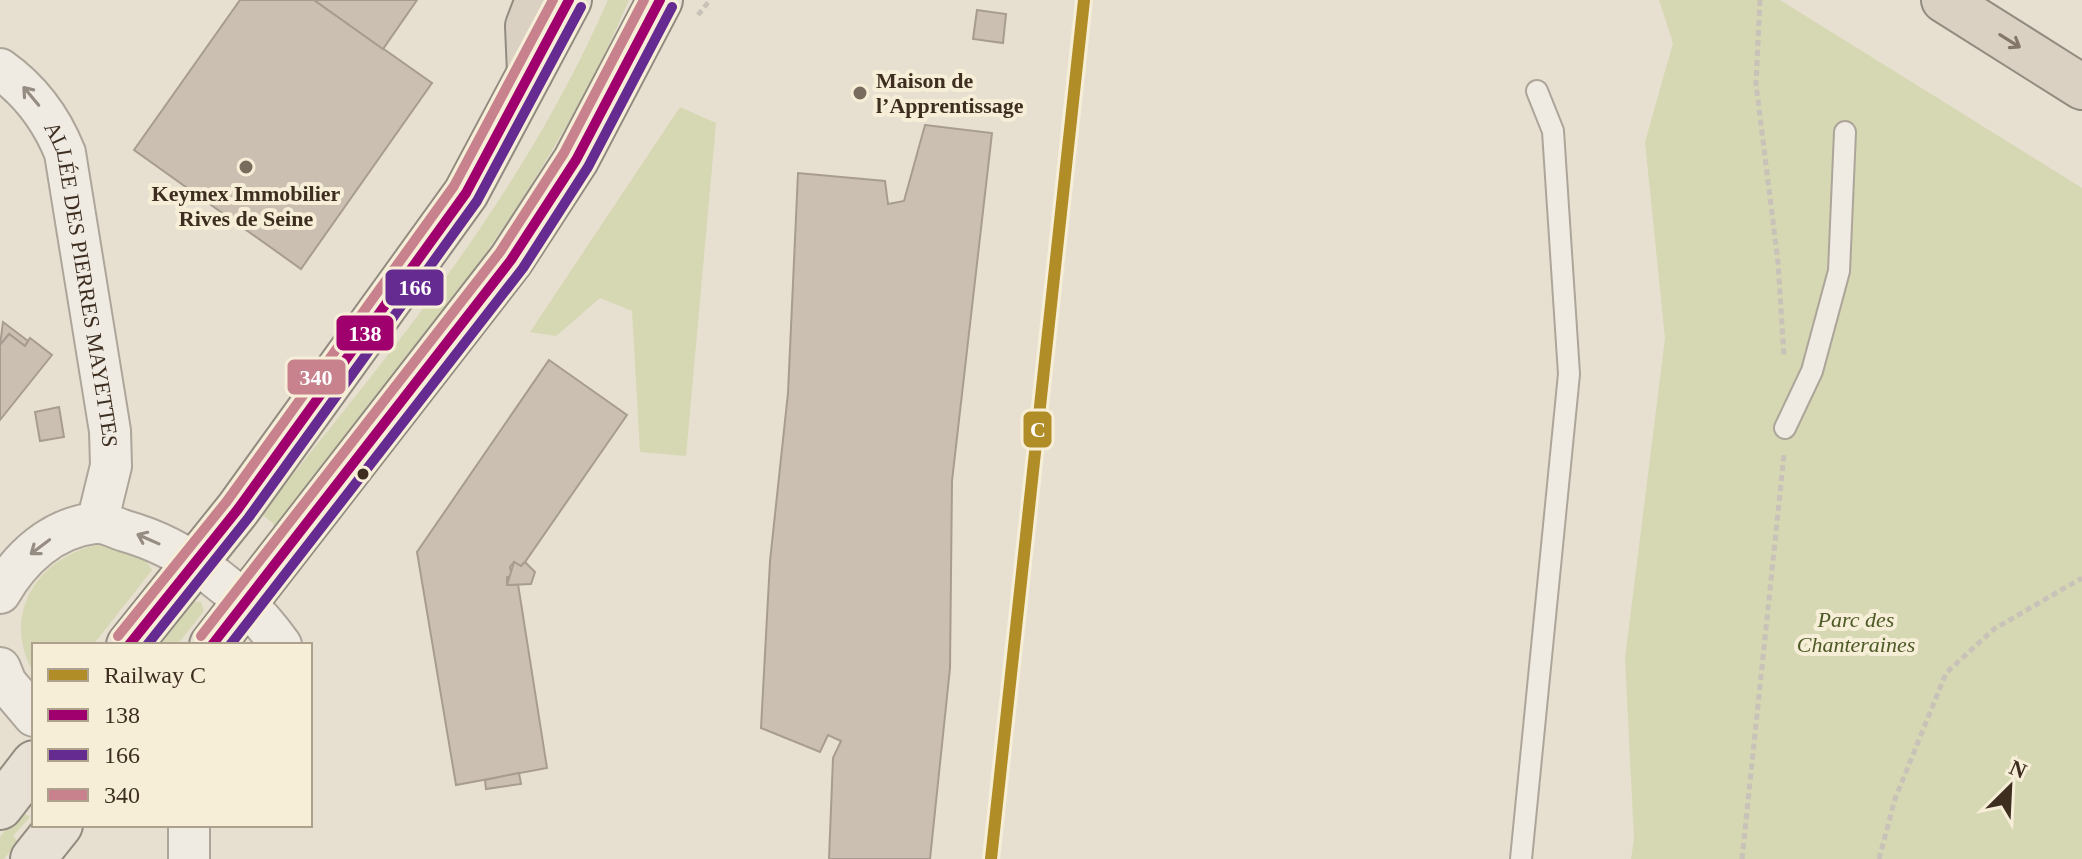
<svg xmlns="http://www.w3.org/2000/svg" width="2082" height="859" viewBox="0 0 2082 859" font-family="'Times New Roman',serif">
  <rect width="100%" height="100%" fill="#e7e0d1"/>
  <g fill="#d6d7b3">
    <path d="M608,0H629C545,198 406,362 274,530L273,523L261,514C394,349 522,196 608,0Z"/>
    <polygon points="1659,0 1780,0 2082,188 2082,859 1631,859 1634,839 1625,658 1665,338 1645,142 1673,43"/>
    <polygon points="680,107 716,123 686,456 640,452 632,311 600,298 556,336 530,332"/>
    <path d="M101,544L142,555L152,570L93,645H34V673C0,614 38,556 101,544Z"/>
    <polygon points="192,602 201,602 204,611 177,645 159,645"/>
    <polygon points="21,811 30,817 13,836 18,841 4,859 0,859 0,837"/>
  </g>
  <g fill="#cbbfb2" stroke="#a89c90" stroke-width="2">
    <polygon points="240,0 314,0 432,83 301,269 134,150"/>
    <polygon points="314,0 417,0 383,49"/>
    <polygon points="977,10 1006,14 1003,43 973,39"/>
    <polygon points="925,125 992,133 952,481 950,668 930,859 829,859 833,758 841,741 828,735 820,752 761,728 770,561 788,393 798,173 885,181 888,204 904,201"/>
    <polygon points="3,322 28,341 25,346 9,334 0,345"/>
    <polygon points="9,334 25,346 30,338 52,355 0,420 0,345"/>
    <polygon points="549,360 627,415 525,562 521,566 514,562 510,567 512,576 507,577 507,585 518,584 547,768 456,785 417,552"/>
    <polygon points="59,407 64,437 40,441 35,412"/>
    <polygon points="514,562 521,566 525,562 535,572 531,584 507,585"/>
    <polygon points="519,773 521,784 486,789 485,780"/>
  </g>
  <g fill="none" stroke-linecap="round" stroke-linejoin="round">
    <defs>
      <g id="service">
        <polyline points="1785,428 1812,371 1839,271 1845,132"/>
        <polyline points="1521,859 1569,374 1553,131 1537,91"/>
      </g>
      <g id="minor">
        <path id="s1" d="M0,69C31,91 51,118 65,153L110,431L111,466L97,523"/>
        <path d="M0,593C20,558 52,528 95,523C104,522 116,528 125,531C186,548 244,593 281,645"/>
        <polyline points="0,668 6,683 34,716"/>
        <polyline points="189,859 189,825"/>
      </g>
      <g id="primary">
        <polyline points="129,645 238,509 466,193 569,0"/>
        <polyline points="212,645 511,260 576,160 660,0"/>
        <polyline points="0,807 34,763"/>
        <polyline points="33,859 60,825"/>
      </g>
      <g id="motorway">
        <polyline points="1944,0 2082,87"/>
        <polyline points="530,73 528,26 538,0"/>
      </g>
    </defs>
    <use href="#service" stroke="#ada599" stroke-width="24"/>
    <use href="#minor" stroke="#ada599" stroke-width="44"/>
    <use href="#primary" stroke="#928b80" stroke-width="48"/>
    <use href="#motorway" stroke="#928b80" stroke-width="48"/>
    <g stroke="#c8c2b9" stroke-width="5" stroke-dasharray="6 4" stroke-linecap="butt">
      <polyline points="1760,0 1756,84 1778,262 1784,357"/>
      <polyline points="698,15 710,0"/>
      <polyline points="1742,859 1784,455"/>
      <polyline points="1879,859 1895,799 1946,673 1994,629 2082,578"/>
    </g>
    <use href="#service" stroke="#efebe3" stroke-width="20"/>
    <use href="#minor" stroke="#efebe3" stroke-width="40"/>
    <use href="#primary" stroke="#e6e1d4" stroke-width="44"/>
    <use href="#motorway" stroke="#dad1c2" stroke-width="44"/>
    <defs>
      <g id="bus-1">
        <polyline points="129,645 238,509 466,193 569,0"/>
        <polyline points="212,645 511,260 576,160 660,0"/>
      </g>
      <g id="bus-2">
        <polyline points="147,645 249,517 477,201 581,7"/>
        <polyline points="230,645 523,268 588,167 672,7"/>
      </g>
      <g id="bus-3">
        <polyline points="118,636 227,501 454,186 553,0"/>
        <polyline points="201,636 500,252 564,153 644,0"/>
      </g>
    </defs>
    <use href="#bus-1" stroke="#f7eed8" stroke-width="16"/>
    <use href="#bus-2" stroke="#f7eed8" stroke-width="16"/>
    <use href="#bus-3" stroke="#f7eed8" stroke-width="16"/>
    <use href="#bus-1" stroke="#a0006e" stroke-width="10"/>
    <use href="#bus-2" stroke="#652b91" stroke-width="10"/>
    <use href="#bus-3" stroke="#c7828e" stroke-width="10"/>
    <defs>
      <polyline id="rail-1" points="991,859 1084,0"/>
    </defs>
    <use href="#rail-1" stroke="#f7eed8" stroke-width="18"/>
    <use href="#rail-1" stroke="#b18d27" stroke-width="12"/>
  </g>
  <defs><path id="oneway-shaft" d="M-6 0H5M1.5-3L5.5 0L1.5 3" fill="none" stroke-width="1.6" stroke-linecap="round" stroke-linejoin="round" transform="scale(2)"/></defs>
  <use stroke="#847769" href="#oneway-shaft" transform="translate(2010 41) rotate(32)"/>
  <g stroke="#968c82">
    <use href="#oneway-shaft" transform="translate(31 96) rotate(-130)"/>
    <use href="#oneway-shaft" transform="translate(148 539) rotate(-156)"/>
    <use href="#oneway-shaft" transform="translate(40 547) rotate(143)"/>
  </g>
  <g fill="#786c5e" stroke="#f7eed8" stroke-width="3">
    <circle cx="860" cy="93" r="8"/>
    <circle cx="246" cy="167" r="8"/>
  </g>
  <circle fill="#3d2e20" stroke="#f7eed8" stroke-width="3" cx="363" cy="474" r="7"/>
  <g text-anchor="middle" stroke-width="8" stroke-linejoin="round" paint-order="stroke">
    <g font-size="22" font-weight="bold" fill="#3d2e20" stroke="#f7eed8" text-anchor="start">
      <text x="876" y="88">Maison de<tspan x="876" dy="25">l’Apprentissage</tspan></text>
      <text x="246" y="201" text-anchor="middle">Keymex Immobilier<tspan x="246" dy="25">Rives de Seine</tspan></text>
    </g>
    <g font-size="22" fill="#3d2e20" stroke="#f7eed8">
      <text dy="8" stroke="none"><textPath href="#s1" startOffset="240">ALLÉE DES PIERRES MAYETTES</textPath></text>
    </g>
    <g font-size="22" font-style="italic" fill="#4d5a26" stroke="#f7eed8">
      <text x="1856" y="627">Parc des<tspan x="1856" dy="25">Chanteraines</tspan></text>
    </g>
  </g>
  <g stroke="#f7eed8" stroke-width="3">
    <rect x="384" y="268" width="61" height="39" rx="8" fill="#652b91"/>
    <rect x="335" y="314" width="60" height="38" rx="8" fill="#a0006e"/>
    <rect x="286" y="358" width="61" height="38" rx="8" fill="#c7828e"/>
    <rect x="1022" y="410" width="31" height="39" rx="8" fill="#b18d27"/>
  </g>
  <g font-size="22" text-anchor="middle" font-weight="bold" fill="#fff">
    <text x="415" y="295">166</text>
    <text x="365" y="341">138</text>
    <text x="316" y="385">340</text>
    <text x="1038" y="437">C</text>
  </g>
  <rect x="32" y="643" width="280" height="184" fill="#f7eed8" stroke="#ada18e" stroke-width="2"/>
  <rect x="48" y="669" width="40" height="12" fill="#b18d27" stroke="#ada18e" stroke-width="2"/>
  <text x="104" y="683" font-size="24" fill="#3d2e20">Railway C</text>
  <rect x="48" y="709" width="40" height="12" fill="#a0006e" stroke="#ada18e" stroke-width="2"/>
  <text x="104" y="723" font-size="24" fill="#3d2e20">138</text>
  <rect x="48" y="749" width="40" height="12" fill="#652b91" stroke="#ada18e" stroke-width="2"/>
  <text x="104" y="763" font-size="24" fill="#3d2e20">166</text>
  <rect x="48" y="789" width="40" height="12" fill="#c7828e" stroke="#ada18e" stroke-width="2"/>
  <text x="104" y="803" font-size="24" fill="#3d2e20">340</text>
  <g transform="translate(2010 787) rotate(24)" stroke="#f7eed8" stroke-width="6" paint-order="stroke">
  <path d="M0-6L14 30L0 20L-14 30Z" fill="#3d2e20"/>
  <text y="-12" font-size="22" font-weight="bold" text-anchor="middle" fill="#3d2e20">N</text>
  </g>
</svg>
